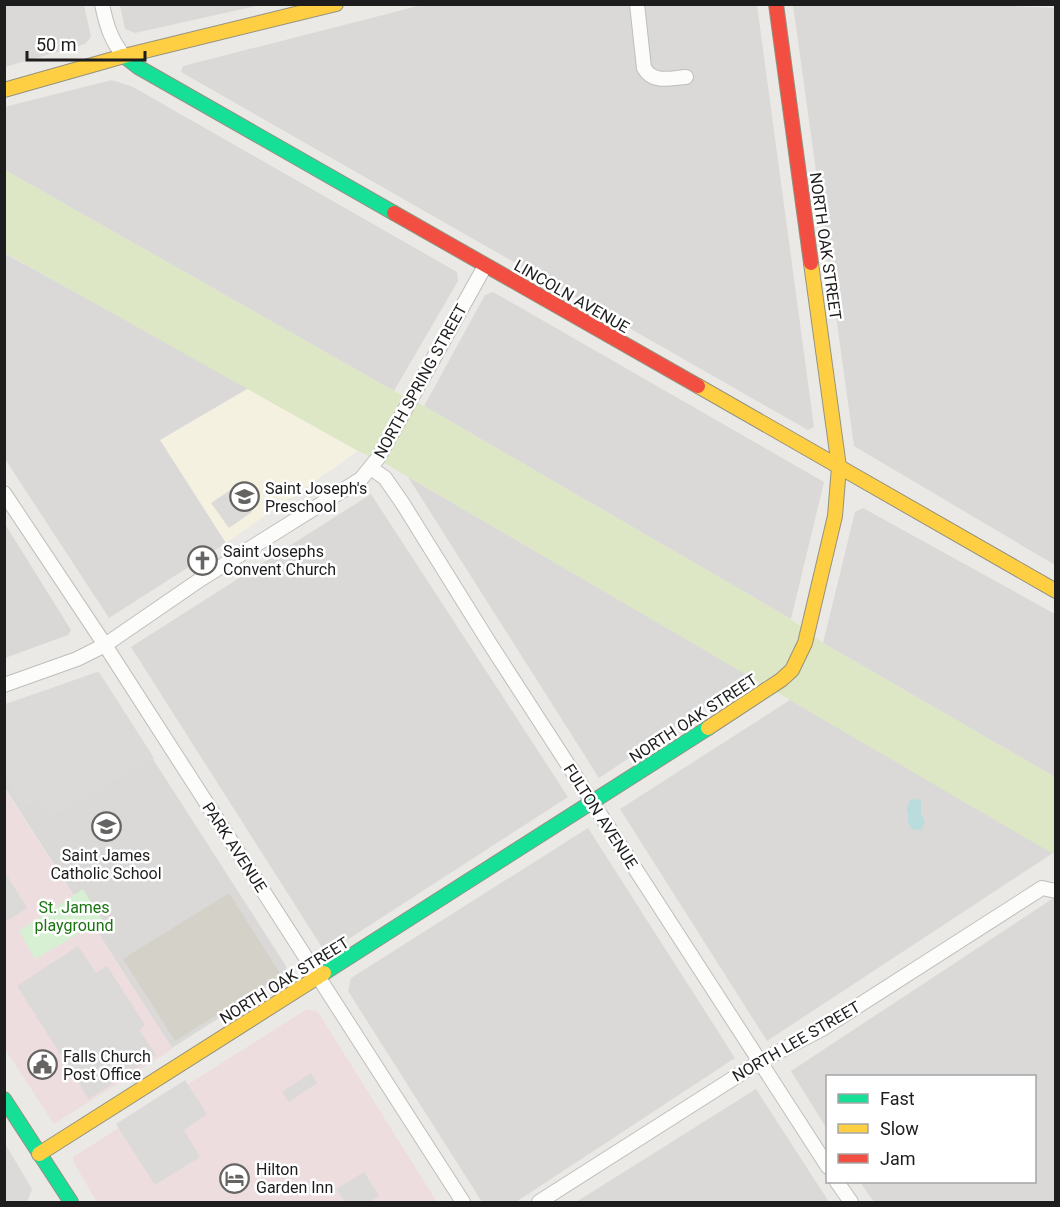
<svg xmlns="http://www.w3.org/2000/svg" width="1060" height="1207" viewBox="0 0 1060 1207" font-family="Roboto,sans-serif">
  <rect width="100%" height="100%" fill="#ebe9e6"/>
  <g fill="#dad9d7">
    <polygon points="5,4 84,5 91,37 85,44 5,67"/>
    <polygon points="120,5 120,4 260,5 135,33 125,29"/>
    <polygon points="422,5 757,5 814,427 808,430 181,72 183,66"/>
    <polygon points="992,5 1055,8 1055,565 854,446 793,5"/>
    <polygon points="112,80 133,87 457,272 458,281 394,391 5,170 4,107"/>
    <polygon points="4,253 249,388 161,440 226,543 109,618 5,459"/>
    <polygon points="493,292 824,482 791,619 424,406 485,295"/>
    <polygon points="408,477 752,677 599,778"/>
    <polygon points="371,494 568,797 330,951 323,949 131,647"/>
    <polygon points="863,508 1055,614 1055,777 823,643 855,512"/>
    <polygon points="97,672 286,966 285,976 172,1048 5,788 5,705"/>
    <polygon points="790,700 1053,853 767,1041 620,809"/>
    <polygon points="588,828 735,1058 516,1202 482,1202 348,991 351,978"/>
    <polygon points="1055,897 1055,1202 874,1202 860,1182 1034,1182 1034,1076 828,1076 827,1129 791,1071"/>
    <polygon points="756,1089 829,1202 576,1202"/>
  </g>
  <g fill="#edddde">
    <polygon points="4,788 172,1048 171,1050 54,1124 5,1049"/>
    <polygon points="307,1009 318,1012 437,1202 97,1202 73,1161 73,1157"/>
  </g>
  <polygon fill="#f5f1e1" points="249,388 358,451 226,543 160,440"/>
  <polygon fill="#d9d8d7" points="5,524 71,630 68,635 5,658"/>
  <polygon fill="#d4d1c8" points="229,893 281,975 175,1041 123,959"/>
  <polygon fill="#dde7c6" points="5,170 394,391 424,406 791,619 823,643 1055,777 1055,855 386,464 358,451 5,253"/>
  <polygon fill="#d7f0d3" points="83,889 102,920 35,959 19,931"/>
  <g fill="#dbdad9">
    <polygon points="235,487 252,512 229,528 211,503"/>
    <polygon points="99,672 154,758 53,816 46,806 37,802 22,806 5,775 5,704"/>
    <polygon points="4,871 27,908 5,922 4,922"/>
    <polygon points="78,946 96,973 107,966 145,1025 139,1030 156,1055 89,1099 17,986"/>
    <polygon points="311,1073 317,1083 289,1102 282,1092"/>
    <polygon points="185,1080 207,1114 184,1130 200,1157 155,1185 116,1124"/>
    <polygon points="4,1142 32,1189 27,1202 5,1202"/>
    <polygon points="364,1172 379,1196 369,1202 345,1202 336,1189"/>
  </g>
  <polygon fill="#bbdcdd" points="917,799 921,800 921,814 925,821 921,830 911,829 908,822 908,811 906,810 910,800"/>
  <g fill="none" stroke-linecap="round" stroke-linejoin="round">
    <defs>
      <g id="street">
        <path d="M102,4C106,24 111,41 124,56"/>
        <path d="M637,4L644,68C653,84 671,78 686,77"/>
        <polyline points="371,468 385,478 403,504 490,644 828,1167"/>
        <polyline points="4,493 105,645 463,1202"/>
        <polyline points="4,685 77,659 105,645 201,579 361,479 378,458 485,266"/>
        <polyline points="837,1182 851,1202"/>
        <polyline points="539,1202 759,1062 822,1029 1042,888 1056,891"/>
      </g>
      <g id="fast">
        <polyline points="124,56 138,67 394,213"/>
        <polyline points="324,973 708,728"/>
        <polyline points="4,1099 71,1202"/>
      </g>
      <g id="slow">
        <polyline points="4,90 124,56 336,4"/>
        <polyline points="698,386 1056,591"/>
        <polyline points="708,728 781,680 792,670 805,643 835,516 839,467 811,263"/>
        <polyline points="39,1154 324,973"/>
      </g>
      <g id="jam">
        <polyline points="776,4 811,263"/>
        <polyline points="394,213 698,386"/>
      </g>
    </defs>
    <use href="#street" stroke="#bebebc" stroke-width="16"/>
    <use href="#fast" stroke="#94927f" stroke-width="16"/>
    <use href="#slow" stroke="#94927f" stroke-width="16"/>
    <use href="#jam" stroke="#94927f" stroke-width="16"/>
    <use href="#street" stroke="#fcfcfb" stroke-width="14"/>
    <use href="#fast" stroke="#16e098" stroke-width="14"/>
    <use href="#slow" stroke="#ffcf43" stroke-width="14"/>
    <use href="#jam" stroke="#f24e42" stroke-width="14"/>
  </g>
  <defs>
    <symbol id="school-ring" viewBox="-11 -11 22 22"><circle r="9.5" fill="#fff" stroke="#656463" stroke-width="1.5"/><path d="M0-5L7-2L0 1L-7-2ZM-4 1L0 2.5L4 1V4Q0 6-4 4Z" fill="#656463"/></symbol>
    <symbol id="church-ring" viewBox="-11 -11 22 22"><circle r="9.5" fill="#fff" stroke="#656463" stroke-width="1.5"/><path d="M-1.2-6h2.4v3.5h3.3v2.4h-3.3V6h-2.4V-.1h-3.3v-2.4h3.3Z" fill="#656463"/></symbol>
    <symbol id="civic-ring" viewBox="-11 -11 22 22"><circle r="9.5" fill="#fff" stroke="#656463" stroke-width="1.5"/><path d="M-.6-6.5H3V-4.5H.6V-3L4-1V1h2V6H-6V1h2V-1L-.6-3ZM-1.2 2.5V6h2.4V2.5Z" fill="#656463"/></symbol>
    <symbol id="hotel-ring" viewBox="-11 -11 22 22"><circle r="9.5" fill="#fff" stroke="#656463" stroke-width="1.5"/><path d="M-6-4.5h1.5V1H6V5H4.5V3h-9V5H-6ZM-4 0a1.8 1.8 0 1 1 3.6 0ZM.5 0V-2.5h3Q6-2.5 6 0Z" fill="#656463"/></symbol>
  </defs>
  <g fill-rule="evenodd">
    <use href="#school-ring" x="228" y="480" width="33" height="33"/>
    <use href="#church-ring" x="186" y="544" width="33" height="33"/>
    <use href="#school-ring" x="90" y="810" width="33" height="33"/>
    <use href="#civic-ring" x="26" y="1048" width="33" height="33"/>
    <use href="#hotel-ring" x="218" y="1162" width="33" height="33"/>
  </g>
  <g text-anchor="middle" stroke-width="5" stroke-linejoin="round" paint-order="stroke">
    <g font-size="16" fill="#1d1d1d" stroke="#fff">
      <text transform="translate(826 246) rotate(82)" y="6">NORTH OAK STREET</text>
      <text transform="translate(572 296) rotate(30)" y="6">LINCOLN AVENUE</text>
      <text transform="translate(420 381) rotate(-61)" y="6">NORTH SPRING STREET</text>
      <text transform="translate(693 718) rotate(-33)" y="6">NORTH OAK STREET</text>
      <text transform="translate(601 816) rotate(57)" y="6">FULTON AVENUE</text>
      <text transform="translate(235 847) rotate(57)" y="6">PARK AVENUE</text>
      <text transform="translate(284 980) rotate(-32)" y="6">NORTH OAK STREET</text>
      <text transform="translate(796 1041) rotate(-30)" y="6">NORTH LEE STREET</text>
    </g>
    <g font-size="16" fill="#1d1d1d" stroke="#fff" text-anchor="start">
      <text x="265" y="494">Saint Joseph's<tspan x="265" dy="18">Preschool</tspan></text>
      <text x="223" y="557">Saint Josephs<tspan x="223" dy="18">Convent Church</tspan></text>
      <text x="106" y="861" text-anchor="middle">Saint James<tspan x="106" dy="18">Catholic School</tspan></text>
      <text x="63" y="1062">Falls Church<tspan x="63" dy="18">Post Office</tspan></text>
      <text x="256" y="1175">Hilton<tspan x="256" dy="18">Garden Inn</tspan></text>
    </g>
    <g font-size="16" fill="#1a7412" stroke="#fff">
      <text x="74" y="913">St. James<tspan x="74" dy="18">playground</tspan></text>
    </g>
  </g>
  <rect width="1060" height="1207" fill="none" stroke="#1d1d1d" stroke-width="12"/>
  <rect x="826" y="1075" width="210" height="108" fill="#ffffff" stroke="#a5a5a5" stroke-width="1.5"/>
  <rect x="838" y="1094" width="30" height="9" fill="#16e098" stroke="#a5a5a5" stroke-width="1.5"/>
  <text x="880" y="1105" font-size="18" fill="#1d1d1d">Fast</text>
  <rect x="838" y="1124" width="30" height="9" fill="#ffcf43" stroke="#a5a5a5" stroke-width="1.5"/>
  <text x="880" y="1135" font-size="18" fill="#1d1d1d">Slow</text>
  <rect x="838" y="1154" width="30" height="9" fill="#f24e42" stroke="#a5a5a5" stroke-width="1.5"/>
  <text x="880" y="1165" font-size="18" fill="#1d1d1d">Jam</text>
  <path d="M27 51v9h118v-9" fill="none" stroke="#1d1d1d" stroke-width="3"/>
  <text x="36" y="51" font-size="18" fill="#1d1d1d" stroke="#ffffff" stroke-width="4.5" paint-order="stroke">50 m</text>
</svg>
